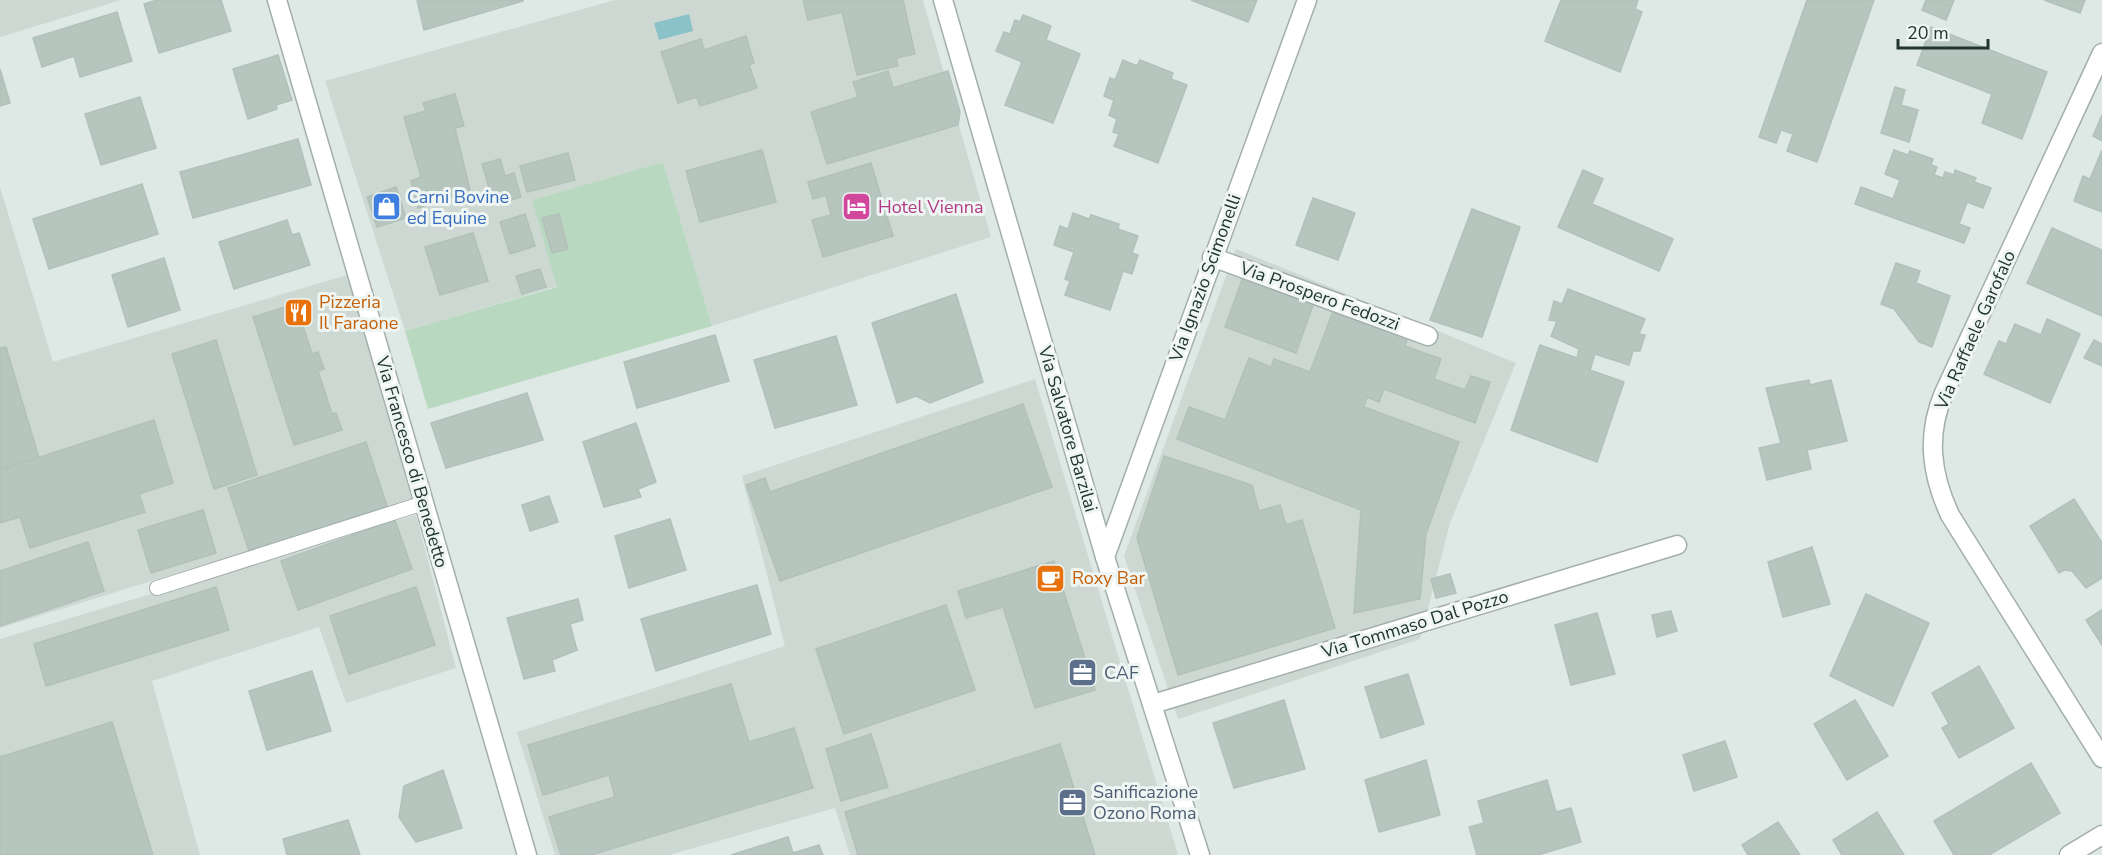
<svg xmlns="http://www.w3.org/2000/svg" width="2102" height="855" viewBox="0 0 2102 855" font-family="'Nunito Sans',sans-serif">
  <rect width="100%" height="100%" fill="#dee8e4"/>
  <g fill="#cdd8d2">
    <polygon points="0,0 121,0 0,37"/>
    <polygon points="615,0 923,0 991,237 712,326 663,162 532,200 558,286 405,331 325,81"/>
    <polygon points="0,187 53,362 347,275 416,499 0,628"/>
    <polygon points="1236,249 1516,363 1450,523 1420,639 1178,719 1124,556"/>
    <polygon points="1035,379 1178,855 850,855 835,808 669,855 555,855 517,732 785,646 742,476"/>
    <polygon points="416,515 456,668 346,703 319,627 152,681 200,855 0,855 0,639"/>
  </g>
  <path fill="#b9d8c0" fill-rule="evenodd" d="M663,162L712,326L428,409L405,331L557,287L532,200ZM559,214L568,249L552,253L542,218Z"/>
  <polygon fill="#8bc1c9" points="689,14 693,31 659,40 654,23"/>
  <g fill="#b7c5bf" stroke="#b1c1ba" stroke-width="1.5">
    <polygon points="157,0 221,0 231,31 159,53 144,4"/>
    <polygon points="417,0 523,0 523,1 424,30"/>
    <polygon points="803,0 903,0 915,54 896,58 898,66 857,75 842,12 808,20"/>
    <polygon points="1191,0 1257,0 1248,22"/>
    <polygon points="1561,0 1638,0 1635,9 1642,12 1620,72 1545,41"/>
    <polygon points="1807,0 1874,0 1817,162 1787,151 1793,134 1781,130 1776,143 1759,137"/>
    <polygon points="1926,0 1954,0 1946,20 1922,10"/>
    <polygon points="2044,0 2085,0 2080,13"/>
    <polygon points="117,12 132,61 80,77 74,56 42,67 33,38"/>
    <polygon points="1023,15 1051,26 1046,40 1080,54 1053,123 1005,105 1022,62 996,51 1004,32 1010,34 1015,20 1020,22"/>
    <polygon points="1931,27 2047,72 2022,139 1982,123 1992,94 1917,65"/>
    <polygon points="746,36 754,63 749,65 757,88 700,106 697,97 678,103 661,52 701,39 704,50"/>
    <polygon points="278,55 292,100 276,105 277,109 248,119 233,69"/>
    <polygon points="1123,60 1137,66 1140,60 1173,73 1171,79 1187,85 1158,163 1114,146 1119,134 1113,132 1117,119 1109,115 1114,100 1104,96 1110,78 1115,80"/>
    <polygon points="0,69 10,103 0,106"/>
    <polygon points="888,71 893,88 948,71 960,112 958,125 827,164 811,112 858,97 853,82"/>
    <polygon points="1895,87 1905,90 1901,105 1918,110 1909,142 1881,133"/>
    <polygon points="455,94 464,126 455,128 470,190 418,208 411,181 421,177 404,117 426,111 423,103"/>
    <polygon points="140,97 156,148 101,165 85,114"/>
    <polygon points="2102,115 2102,141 2093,136"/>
    <polygon points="298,139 311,185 193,218 180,172"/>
    <polygon points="762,150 776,202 700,222 686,171"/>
    <polygon points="1894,150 1908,155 1910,151 1933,159 1931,165 1937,167 1934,175 1943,178 1945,172 1954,175 1955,170 1976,178 1974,182 1991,188 1983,208 1967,202 1959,224 1970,228 1964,243 1855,204 1861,187 1893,199 1900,180 1885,174"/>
    <polygon points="2102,150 2102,212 2074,201 2083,176 2090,179"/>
    <polygon points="568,153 575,180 527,192 520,166"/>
    <polygon points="500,159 505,176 514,173 521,197 494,205 482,164"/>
    <polygon points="871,163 893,236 823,257 812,220 831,215 826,195 813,199 808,182"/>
    <polygon points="1583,170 1603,179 1592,204 1673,239 1659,271 1558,227"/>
    <polygon points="142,184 158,234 49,269 33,219"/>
    <polygon points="396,187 406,218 377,227 367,197"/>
    <polygon points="1313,198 1355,213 1338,260 1296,245"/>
    <polygon points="1472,209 1520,227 1482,337 1430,320"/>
    <polygon points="1073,213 1089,219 1091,215 1119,224 1118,229 1138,236 1132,253 1138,255 1132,274 1123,271 1110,310 1065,295 1070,281 1065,279 1074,252 1054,245 1060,226 1068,229"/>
    <polygon points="525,214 535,246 510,254 500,222"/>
    <polygon points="559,214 568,249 552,253 542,218"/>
    <polygon points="287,220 292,235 299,233 310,265 234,289 219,242"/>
    <polygon points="2052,228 2102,250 2102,316 2027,283"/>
    <polygon points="473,233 488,281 440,295 425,247"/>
    <polygon points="164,258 180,310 128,327 112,275"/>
    <polygon points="1896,263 1920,271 1916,283 1950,296 1932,347 1919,342 1894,309 1881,304"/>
    <polygon points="540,269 546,287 522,294 516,276"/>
    <polygon points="1243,277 1314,302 1296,353 1225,327"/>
    <polygon points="1568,289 1645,319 1639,334 1645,335 1640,351 1633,351 1629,365 1595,354 1590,370 1624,382 1597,462 1511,430 1540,345 1577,358 1579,349 1551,336 1557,321 1549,320 1554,301 1562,304"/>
    <polygon points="956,294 983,382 930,403 916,396 897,403 872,323"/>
    <polygon points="301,302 306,318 301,320 312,354 318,352 324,369 318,371 332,414 336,413 342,430 294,445 253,317"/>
    <polygon points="1334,309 1408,337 1405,346 1441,359 1434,379 1465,390 1471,376 1490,382 1475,423 1384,389 1379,402 1367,397 1364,407 1459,442 1426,534 1420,599 1354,613 1361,510 1177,439 1189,407 1225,420 1249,358 1271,367 1274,359 1310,372"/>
    <polygon points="2047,319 2080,334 2050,403 1984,374 1999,341 2006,344 2015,324 2041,335"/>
    <polygon points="715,335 729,381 637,408 624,362"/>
    <polygon points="836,336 857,405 775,428 754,360"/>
    <polygon points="216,340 257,475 214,489 172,354"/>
    <polygon points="2094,340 2102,344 2102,366 2084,358"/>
    <polygon points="6,347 39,458 0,470 0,348"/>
    <polygon points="1809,380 1810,385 1831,380 1847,441 1807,450 1811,469 1767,480 1759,448 1781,443 1766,388"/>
    <polygon points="527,393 543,440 446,468 431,423"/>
    <polygon points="1023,404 1052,487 780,581 746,485 765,478 770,492"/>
    <polygon points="154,420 173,483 139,494 145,512 30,548 20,517 0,523 0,470"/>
    <polygon points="636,423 656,482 638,489 641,497 604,507 583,442"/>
    <polygon points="366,442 387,506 249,551 228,488"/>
    <polygon points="1164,456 1252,485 1259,511 1280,505 1286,525 1302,520 1335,628 1178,675 1137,538"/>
    <polygon points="549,496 558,522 530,531 522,505"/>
    <polygon points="2074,499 2102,543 2102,578 2086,588 2072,571 2064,570 2059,573 2030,526"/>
    <polygon points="203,510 216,553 151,573 138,530"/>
    <polygon points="670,519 686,570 629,588 615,536"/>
    <polygon points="395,520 412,569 298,610 281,561"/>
    <polygon points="88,542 104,591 0,626 0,571"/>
    <polygon points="1812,547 1830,604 1783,617 1768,562"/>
    <polygon points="1054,561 1095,690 1035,708 1003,607 966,618 958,591"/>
    <polygon points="1450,574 1456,593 1436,598 1431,579"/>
    <polygon points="757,585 771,634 656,671 641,619"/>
    <polygon points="216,587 229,630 46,686 34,644"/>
    <polygon points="416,587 435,645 349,674 330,616"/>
    <polygon points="1866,594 1929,623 1893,706 1830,676"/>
    <polygon points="578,599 583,620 570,624 577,650 552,660 555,671 524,679 507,618"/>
    <polygon points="946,605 975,690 844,734 816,649"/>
    <polygon points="2102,610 2102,645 2086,620"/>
    <polygon points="1671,611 1677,631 1657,637 1652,615"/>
    <polygon points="1597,613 1615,674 1571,685 1555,625"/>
    <polygon points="1979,666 2014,728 1959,758 1942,728 1949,724 1932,693"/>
    <polygon points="312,671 331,731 267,750 249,691"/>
    <polygon points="1408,674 1424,724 1381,738 1365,687"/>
    <polygon points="731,684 749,742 794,728 813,788 591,855 561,855 549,817 615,797 609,775 543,795 528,745"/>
    <polygon points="1284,700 1305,769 1234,788 1213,723"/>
    <polygon points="1855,700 1888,756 1847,780 1814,724"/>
    <polygon points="112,722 153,855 0,855 0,757"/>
    <polygon points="871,734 888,787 841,801 826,749"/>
    <polygon points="1725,741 1737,777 1694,791 1683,755"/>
    <polygon points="1060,744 1095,855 858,855 845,812"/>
    <polygon points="1426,760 1440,815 1379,832 1365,780"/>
    <polygon points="2031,763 2060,813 1989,855 1954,855 1934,821"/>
    <polygon points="443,770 462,828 416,842 399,817 404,786"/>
    <polygon points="1547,780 1556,812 1571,808 1581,842 1538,855 1477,855 1469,827 1484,823 1478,801"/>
    <polygon points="1877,812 1904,855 1842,855 1833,840"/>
    <polygon points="348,820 360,855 287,855 283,839"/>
    <polygon points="1778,822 1800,855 1748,855 1742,845"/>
    <polygon points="788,837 793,853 819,845 823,855 731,855"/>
  </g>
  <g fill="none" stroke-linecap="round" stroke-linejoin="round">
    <defs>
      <polyline id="service" points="157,588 424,503"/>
      <g id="minor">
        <polyline points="277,0 527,855"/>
        <polyline points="943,0 1105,557 1200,855"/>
        <path d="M2102,53L1944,393C1926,435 1931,474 1950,515L2102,758"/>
        <polyline points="1212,257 1428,336"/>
        <polyline points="1105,557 1307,0"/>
        <polyline points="1153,704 1677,545"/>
        <polyline points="2069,855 2102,835"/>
      </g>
    </defs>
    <use href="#service" stroke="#a2afaa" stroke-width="16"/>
    <use href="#minor" stroke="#a2afaa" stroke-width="21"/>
    <use href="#service" stroke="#fff" stroke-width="14"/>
    <use href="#minor" stroke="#fff" stroke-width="18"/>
  </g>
  <defs>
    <symbol id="shop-square" viewBox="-11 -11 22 22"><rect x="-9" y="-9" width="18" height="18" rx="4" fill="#3f7fe0" stroke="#eef5f2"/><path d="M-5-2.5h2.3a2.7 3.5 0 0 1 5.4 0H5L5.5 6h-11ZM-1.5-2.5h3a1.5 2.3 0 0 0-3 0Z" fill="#fff"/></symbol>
    <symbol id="hotel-square" viewBox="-11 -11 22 22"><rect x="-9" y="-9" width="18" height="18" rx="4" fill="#d1479c" stroke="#eef5f2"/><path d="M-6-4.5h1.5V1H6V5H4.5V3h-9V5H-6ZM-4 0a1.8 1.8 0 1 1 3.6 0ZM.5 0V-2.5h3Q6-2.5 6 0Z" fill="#fff"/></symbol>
    <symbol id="restaurant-square" viewBox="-11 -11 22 22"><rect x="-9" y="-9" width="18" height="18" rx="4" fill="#e8710a" stroke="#eef5f2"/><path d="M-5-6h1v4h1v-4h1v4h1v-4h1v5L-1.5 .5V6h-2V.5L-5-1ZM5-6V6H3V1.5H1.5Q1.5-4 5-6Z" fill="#fff"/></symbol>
    <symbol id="cafe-square" viewBox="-11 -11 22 22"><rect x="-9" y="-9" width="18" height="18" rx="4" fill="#e8710a" stroke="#eef5f2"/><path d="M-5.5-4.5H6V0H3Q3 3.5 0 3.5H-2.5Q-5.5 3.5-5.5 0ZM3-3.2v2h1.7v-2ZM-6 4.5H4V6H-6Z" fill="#fff"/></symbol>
    <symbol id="office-square" viewBox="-11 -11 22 22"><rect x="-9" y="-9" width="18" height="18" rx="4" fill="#5c6f8a" stroke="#eef5f2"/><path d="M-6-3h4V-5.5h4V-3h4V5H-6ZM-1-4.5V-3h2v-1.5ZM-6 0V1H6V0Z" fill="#fff"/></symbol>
  </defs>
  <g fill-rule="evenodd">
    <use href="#shop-square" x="370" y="190" width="33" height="33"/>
    <use href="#hotel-square" x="840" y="190" width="33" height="33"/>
    <use href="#restaurant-square" x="282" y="296" width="33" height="33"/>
    <use href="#cafe-square" x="1034" y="562" width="33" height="33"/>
    <use href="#office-square" x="1066" y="656" width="33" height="33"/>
    <use href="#office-square" x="1056" y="786" width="33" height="33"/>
  </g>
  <g text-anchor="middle" stroke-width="6" stroke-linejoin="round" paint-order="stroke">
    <g font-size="18" fill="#366cbe" stroke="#eef5f2" text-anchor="start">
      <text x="407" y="203">Carni Bovine<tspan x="407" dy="21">ed Equine</tspan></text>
    </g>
    <g font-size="18" fill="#b23c85" stroke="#eef5f2" text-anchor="start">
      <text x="878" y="213">Hotel Vienna</text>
    </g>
    <g font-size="18" fill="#213630" stroke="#eef5f2">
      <text transform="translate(1205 278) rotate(-70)" y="6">Via Ignazio Scimonelli</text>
      <text transform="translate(1320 296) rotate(20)" y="6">Via Prospero Fedozzi</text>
      <text transform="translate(1975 330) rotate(-66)" y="6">Via Raffaele Garofalo</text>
      <text transform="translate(1068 429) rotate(74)" y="6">Via Salvatore Barzilai</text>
      <text transform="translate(412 462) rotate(74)" y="6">Via Francesco di Benedetto</text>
      <text transform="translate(1415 624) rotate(-17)" y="6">Via Tommaso Dal Pozzo</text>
    </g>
    <g font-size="18" fill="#c56008" stroke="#eef5f2" text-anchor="start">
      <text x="319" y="308">Pizzeria<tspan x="319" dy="21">Il Faraone</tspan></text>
      <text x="1072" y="584">Roxy Bar</text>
    </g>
    <g font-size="18" fill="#4e5e75" stroke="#eef5f2" text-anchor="start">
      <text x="1104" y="679">CAF</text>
      <text x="1093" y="798">Sanificazione<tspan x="1093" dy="21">Ozono Roma</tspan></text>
    </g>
  </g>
  <path d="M1898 39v9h90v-9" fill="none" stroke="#213630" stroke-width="3"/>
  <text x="1907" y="39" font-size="18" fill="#213630" stroke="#eef5f2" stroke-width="4.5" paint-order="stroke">20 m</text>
</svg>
